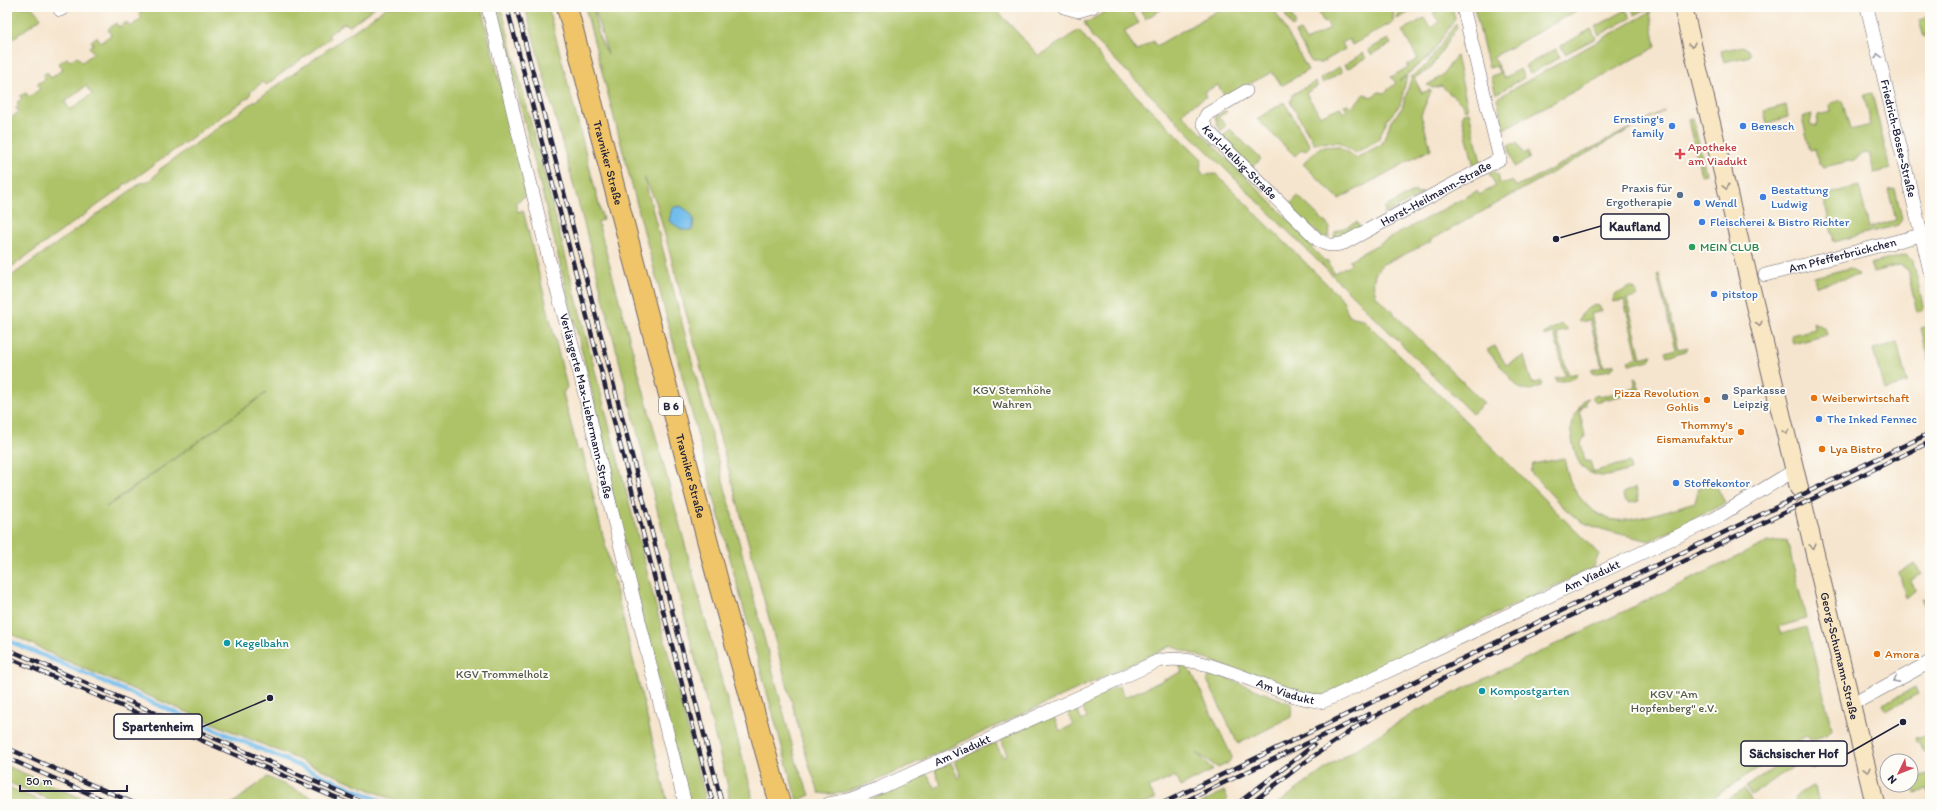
<svg xmlns="http://www.w3.org/2000/svg" width="1937" height="811" viewBox="0 0 1937 811" font-family="Itim,sans-serif">
  <rect width="100%" height="100%" fill="#fdfcf7"/>
  <filter id="ink" filterUnits="userSpaceOnUse"><feTurbulence type="fractalNoise" baseFrequency=".025" numOctaves="2"/><feDisplacementMap in="SourceGraphic" scale="8" xChannelSelector="R" yChannelSelector="G"/><feConvolveMatrix kernelMatrix="1 2 1 2 8 2 1 2 1" color-interpolation-filters="sRGB"/></filter>
  <filter id="wash" filterUnits="userSpaceOnUse"><feTurbulence type="fractalNoise" baseFrequency=".012" numOctaves="4" result="noise"/><feDisplacementMap in="SourceGraphic" scale="16" xChannelSelector="R" yChannelSelector="G"/><feGaussianBlur stdDeviation="0.9" result="paint"/><feColorMatrix in="noise" values="0 0 0 0 0 0 0 0 0 0 0 0 0 0 0 0 0 1.4 0 .05"/><feComposite in="paint" operator="in"/></filter>
  <g filter="url(#wash)">
    <rect width="100%" height="100%" fill="#f6e5ce"/>
    <g fill="#aec368" stroke="#687252" fill-rule="evenodd">
      <polygon points="7,7 32,7 41,18 7,43"/>
      <path d="M140,7L149,9L151,7H375L350,26L344,23L328,35L330,38L266,85L263,82L251,91L250,96L127,184L125,183L122,188L7,270V116L9,119L19,112L16,108L19,105L17,102L22,99L20,96L26,93L29,97L40,89L37,84L45,79L43,75L47,72L51,78L63,69L59,63L67,58L70,61L77,56L82,62L94,53L89,47L93,44L91,41L97,37L101,42L111,35L108,29L116,23L119,27L127,22L130,27L142,18L138,14L143,11ZM86,86L90,92L93,93L70,110L65,102Z"/>
      <path d="M387,7H481L527,190L524,197L515,203L518,212L523,210L567,387L563,393L578,452L582,449L668,804H403L62,659L7,632V279L141,183C148,183 157,175 160,169ZM266,393L121,497L106,507Z"/>
      <polygon points="496,7 501,7 707,804 693,804 686,795 603,456 598,416"/>
      <polygon points="525,7 548,7 603,220 598,222 751,789 752,798 746,804 730,804 727,783 585,227"/>
      <path d="M585,7H593L599,37L608,55L594,7H994L1039,56L1079,30L1113,73L1202,159L1200,168L1203,175L1216,174L1343,300L1349,316L1363,319L1599,554L1593,568L1322,696L1289,690L1171,646L872,783C855,788 838,797 819,793L808,762L656,202L644,177L797,764L810,795L797,801L735,577Z"/>
      <path d="M1124,7H1129L1139,23L1124,31L1136,51L1153,41L1156,46L1224,7H1273L1308,70L1283,85L1280,84L1272,72L1225,97L1218,85L1204,92L1206,97L1187,108L1182,114L1314,245L1311,247L1325,261L1327,260L1334,273L1351,264L1349,260L1477,191L1479,195L1496,186L1489,173L1493,171L1498,174L1500,184L1512,181L1517,187L1665,110L1431,240V242L1383,264C1373,272 1371,285 1377,297L1484,403L1472,414L1092,37L1084,22L1089,21L1110,9L1113,13Z"/>
      <polygon points="1138,7 1166,7 1145,19"/>
      <polygon points="1281,7 1287,7 1296,24 1292,27"/>
      <polygon points="1316,7 1394,7 1393,22 1352,45 1349,39 1342,43 1345,49 1321,63 1312,63 1295,33 1300,31 1306,41 1330,28 1326,22 1324,23"/>
      <polygon points="1398,7 1419,7 1397,19"/>
      <path d="M1442,7H1452L1455,19L1426,62L1428,57L1399,81L1407,76L1400,105L1387,120L1378,140L1355,153L1339,142L1314,143L1290,102L1293,94L1315,82L1318,86L1306,93L1320,116L1340,107L1343,113L1347,110L1344,105L1348,104L1351,108C1357,104 1359,97 1365,94L1371,97L1379,92L1384,93L1396,83L1391,77L1408,67L1407,65L1418,59L1402,31L1424,18L1430,28L1439,22L1433,13Z"/>
      <polygon points="1474,7 1583,7 1493,57 1504,78 1520,69 1524,78 1496,94 1491,76 1500,73 1496,66 1489,68"/>
      <polygon points="1631,7 1649,7 1649,8 1635,15"/>
      <polygon points="1626,10 1631,18 1599,35 1595,27"/>
      <polygon points="1650,12 1656,47 1504,129 1497,98"/>
      <polygon points="1930,17 1930,35 1924,37 1919,20"/>
      <polygon points="1456,23 1457,27 1430,69 1414,78 1422,93 1429,90 1431,91 1421,115 1431,149 1339,199 1303,164 1320,147 1338,146 1356,158 1382,144 1391,121 1402,108 1412,76 1427,65"/>
      <polygon points="1591,29 1596,38 1565,54 1561,46"/>
      <polygon points="1388,39 1391,44 1371,55 1368,50"/>
      <polygon points="1743,46 1751,53 1750,56 1724,62 1721,51"/>
      <polygon points="1556,49 1560,57 1530,74 1525,66"/>
      <polygon points="1363,53 1366,58 1347,69 1344,65"/>
      <path d="M1456,56L1468,109L1465,110C1463,101 1448,94 1442,86L1433,88L1427,85L1442,76Z"/>
      <polygon points="1339,67 1342,72 1323,83 1320,79"/>
      <polygon points="1872,93 1890,169 1874,173 1869,153 1862,154 1854,160 1824,167 1819,163 1815,149 1810,150 1802,117 1812,114 1810,124 1816,126 1818,115 1831,112 1830,105 1831,103 1842,100 1850,130 1871,125 1864,95"/>
      <polygon points="1284,102 1310,146 1305,151 1302,149 1295,156 1257,119"/>
      <polygon points="1786,105 1788,117 1767,123 1764,111"/>
      <polygon points="1225,110 1227,112 1218,117 1226,125 1221,131 1217,124 1215,116"/>
      <polygon points="1469,112 1481,162 1476,166 1473,163 1462,116 1463,113"/>
      <polygon points="1693,119 1706,174 1701,175 1688,120"/>
      <polygon points="1230,129 1261,159 1252,168 1222,137"/>
      <polygon points="1517,143 1524,154 1528,151 1529,159 1514,167 1508,145"/>
      <polygon points="1859,186 1870,232 1834,242 1823,195"/>
      <polygon points="1895,189 1902,219 1898,225 1872,232 1871,227 1896,220 1888,190"/>
      <polygon points="1415,191 1417,194 1422,192 1422,194 1383,215 1386,211 1384,208"/>
      <polygon points="1298,196 1330,227 1329,237 1322,237 1289,206"/>
      <polygon points="1357,222 1360,228 1340,239 1334,238 1335,232"/>
      <polygon points="1906,255 1913,260 1924,310 1917,312 1907,269 1900,265 1873,272 1870,264"/>
      <polygon points="1850,268 1859,275 1816,286 1814,277"/>
      <polygon points="1659,274 1678,349 1688,347 1686,351 1667,356 1665,352 1675,349 1657,275"/>
      <polygon points="1630,287 1635,289 1637,297 1627,299 1641,358 1652,355 1649,360 1630,365 1628,361 1638,358 1624,300 1613,302 1613,299 1615,295"/>
      <path d="M1595,305L1599,306L1602,311L1591,314L1604,367L1615,364L1612,369L1594,374L1591,370L1602,367L1590,320L1579,322C1579,312 1587,309 1595,305Z"/>
      <polygon points="1813,322 1825,329 1827,335 1793,344 1791,335 1815,329"/>
      <polygon points="1561,324 1566,327 1567,330 1557,333 1568,375 1578,373 1575,378 1557,382 1555,378 1565,376 1554,333 1544,336 1544,334"/>
      <polygon points="1929,326 1930,364 1921,328"/>
      <polygon points="1897,343 1907,383 1884,390 1873,349"/>
      <polygon points="1495,346 1506,365 1524,356 1532,384 1542,381 1541,386 1528,391 1519,388 1487,350"/>
      <polygon points="1634,378 1636,378 1640,391 1596,402 1592,397 1598,395 1599,397 1636,388"/>
      <path d="M1589,398L1586,401V405L1582,406V409L1579,410L1585,436L1581,443L1585,461H1590L1593,471L1592,472L1629,462L1631,470C1622,472 1610,477 1601,476C1581,473 1577,461 1573,444C1572,438 1570,432 1571,426C1573,416 1580,407 1585,399Z"/>
      <path d="M1564,458C1566,467 1568,479 1573,487C1581,502 1598,518 1615,520C1632,523 1677,507 1695,502L1699,488L1722,482L1716,485L1725,503L1650,541C1630,536 1591,529 1576,518C1559,505 1545,487 1530,472L1533,464Z"/>
      <polygon points="1635,488 1639,501 1631,503 1624,500 1623,494 1625,491"/>
      <polygon points="1787,540 1806,619 1778,627 1781,634 1807,627 1832,729 1827,735 1810,740 1807,735 1704,804 1277,804 1332,764 1415,712 1745,553 1768,542"/>
      <polygon points="1915,563 1921,574 1910,580 1916,590 1906,598 1899,572"/>
      <polygon points="1921,599 1928,601 1930,616"/>
      <polygon points="1179,664 1187,668 1192,673 1232,757 1228,763 1218,768 1197,753 1213,770 1180,787 1175,776 1149,788 1155,799 1145,804 861,804 926,774 928,775 935,788 941,785 935,771 937,769 951,763 958,778 961,776 955,761 995,742 1003,757 1007,755 1001,739 1053,715 1060,731 1073,725 1067,709 1074,705 1082,721 1087,718 1080,702 1119,686 1125,697 1182,672"/>
      <polygon points="1214,673 1292,704 1291,717 1238,744 1207,680 1211,675"/>
      <polygon points="1915,687 1918,694 1886,711 1883,704"/>
      <polygon points="1930,734 1930,742 1926,743 1928,749 1923,752 1919,742 1916,742 1915,738"/>
      <polygon points="1799,751 1803,753 1814,769 1812,770 1805,759 1751,795 1746,787"/>
      <polygon points="7,766 95,804 61,804 7,782"/>
      <polygon points="1929,775 1930,797 1928,790 1915,793 1913,786 1916,784 1915,778"/>
      <polygon points="267,777 328,804 232,804"/>
      <polygon points="1812,786 1815,787 1819,804 1795,804 1797,802 1794,798"/>
      <polygon points="7,787 48,804 7,804"/>
      <polygon points="1744,789 1754,804 1721,804"/>
      <polygon points="1224,791 1228,799 1223,804 1199,804"/>
    </g>
    <path fill="#73bdec" stroke="#4a7094" d="M680,206C691,212 696,217 692,230H683L669,221L672,208Z"/>
    <g fill="none" stroke-linecap="round" stroke-linejoin="round">
      <polyline stroke="#73bdec" stroke-width="4.5" points="7,640 388,804"/>
    </g>
  </g>
  <g filter="url(#ink)">
    <g fill="none" stroke-linecap="round" stroke-linejoin="round">
      <defs>
        <g id="street">
          <path id="s1" d="M488,7L550,264L581,378L607,492L685,804"/>
          <polyline points="1064,7 1078,11 1092,7"/>
          <path id="s2" d="M1867,7L1930,271"/>
          <polyline points="60,10 65,7"/>
          <path id="s3" d="M1246,91L1207,114L1203,122L1207,130L1318,240C1327,246 1333,246 1344,243L1500,159L1463,7"/>
          <path id="s4" d="M1765,275L1921,235"/>
          <polyline points="1862,699 1930,662"/>
          <path id="s5" d="M828,804L851,799L882,787L1158,661C1194,651 1256,684 1292,695C1301,698 1312,700 1322,702L1714,519L1795,470"/>
        </g>
        <g id="secondary">
          <polyline points="1683,7 1799,488"/>
          <path id="s6" d="M1804,508L1875,804"/>
        </g>
        <g id="primary">
          <path id="s7" d="M567,7L719,585L780,804"/>
        </g>
      </defs>
      <use href="#street" stroke="#6c666e" stroke-width="14"/>
      <use href="#secondary" stroke="#6c666e" stroke-width="20"/>
      <use href="#primary" stroke="#6c666e" stroke-width="22"/>
      <use href="#street" stroke="#fff" stroke-width="13"/>
      <use href="#secondary" stroke="#f9e7c3" stroke-width="18"/>
      <use href="#primary" stroke="#f0c469" stroke-width="20"/>
      <defs>
        <g id="rail">
          <polyline points="507,7 713,804"/>
          <polyline points="516,7 722,804"/>
          <polyline points="7,649 367,804"/>
          <polyline points="7,657 350,804"/>
          <polyline points="7,748 136,804"/>
          <polyline points="7,758 113,804"/>
          <polyline points="1161,804 1930,433"/>
          <polyline points="1179,804 1369,714"/>
          <polyline points="1237,804 1314,745"/>
          <polyline points="1250,804 1305,762 1359,725 1459,670 1930,442"/>
        </g>
      </defs>
      <use href="#rail" stroke="#22223b" stroke-width="4.5"/>
      <use href="#rail" stroke="#fdfcf7" stroke-width="3" stroke-dasharray="9" stroke-linecap="butt"/>
    </g>
    <defs><path id="oneway-chevron" d="M-2-3.5L2.5 0L-2 3.5" fill="none" stroke-width="1.6" stroke-linecap="round" stroke-linejoin="round"/></defs>
    <g stroke="#988e86">
      <use href="#oneway-chevron" transform="translate(1692 45) rotate(77)"/>
      <use href="#oneway-chevron" transform="translate(1726 187) rotate(76)"/>
      <use href="#oneway-chevron" transform="translate(1759 324) rotate(77)"/>
      <use href="#oneway-chevron" transform="translate(1786 432) rotate(76)"/>
      <use href="#oneway-chevron" transform="translate(1813 546) rotate(76)"/>
      <use href="#oneway-chevron" transform="translate(1867 770) rotate(76)"/>
    </g>
    <g stroke="#9c9ca7">
      <use href="#oneway-chevron" transform="translate(1878 56) rotate(-103)"/>
      <use href="#oneway-chevron" transform="translate(1896 680) rotate(152)"/>
    </g>
  </g>
  <g fill="#3f7fe0" stroke="#fdfcf7" stroke-width="1.5">
    <circle cx="1672" cy="126" r="4"/>
    <circle cx="1743" cy="126" r="4"/>
    <circle cx="1763" cy="197" r="4"/>
    <circle cx="1697" cy="203" r="4"/>
    <circle cx="1702" cy="222" r="4"/>
    <circle cx="1714" cy="294" r="4"/>
    <circle cx="1819" cy="419" r="4"/>
    <circle cx="1676" cy="483" r="4"/>
  </g>
  <path fill="#e0444e" stroke="#fdfcf7" stroke-width="1.5" d="M1678 148h4v4h4v4h-4v4h-4v-4h-4v-4h4z"/>
  <g fill="#5c6f8a" stroke="#fdfcf7" stroke-width="1.5">
    <circle cx="1680" cy="195" r="4"/>
    <circle cx="1725" cy="397" r="4"/>
  </g>
  <circle fill="#2e9e5b" stroke="#fdfcf7" stroke-width="1.5" cx="1692" cy="247" r="4"/>
  <g fill="#e8710a" stroke="#fdfcf7" stroke-width="1.5">
    <circle cx="1814" cy="398" r="4"/>
    <circle cx="1707" cy="400" r="4"/>
    <circle cx="1741" cy="432" r="4"/>
    <circle cx="1822" cy="449" r="4"/>
    <circle cx="1877" cy="654" r="4"/>
  </g>
  <g fill="#0f9aa8" stroke="#fdfcf7" stroke-width="1.5">
    <circle cx="227" cy="643" r="4"/>
    <circle cx="1482" cy="691" r="4"/>
  </g>
  <g text-anchor="middle" stroke-width="4" stroke-linejoin="round" paint-order="stroke">
    <rect fill="#fdfcf7" stroke="#646373" stroke-width="1" x="659" y="397" width="24" height="18" rx="3"/>
    <g font-size="11" font-weight="bold" fill="#22223b">
      <text x="671" y="410">B 6</text>
    </g>
    <g font-size="12" fill="#366cbe" stroke="#fdfcf7" text-anchor="start">
      <text x="1664" y="123" text-anchor="end">Ernsting's<tspan x="1664" dy="14">family</tspan></text>
      <text x="1751" y="130">Benesch</text>
      <text x="1771" y="194">Bestattung<tspan x="1771" dy="14">Ludwig</tspan></text>
      <text x="1705" y="207">Wendl</text>
      <text x="1710" y="226">Fleischerei &amp; Bistro Richter</text>
      <text x="1722" y="298">pitstop</text>
      <text x="1827" y="423">The Inked Fennec</text>
      <text x="1684" y="487">Stoffekontor</text>
    </g>
    <g font-size="12" fill="#22223b" stroke="#fdfcf7">
      <text dy="4" stroke="none"><textPath href="#s2" startOffset="135">Friedrich-Bosse-Straße</textPath></text>
      <text dy="4" stroke="none"><textPath href="#s7" startOffset="161">Travniker Straße</textPath></text>
      <text dy="4" stroke="none"><textPath href="#s3" startOffset="109">Karl-Helbig-Straße</textPath></text>
      <text dy="4" stroke="none"><textPath href="#s3" startOffset="351">Horst-Heilmann-Straße</textPath></text>
      <text dy="4" stroke="none"><textPath href="#s4" startOffset="80">Am Pfefferbrückchen</textPath></text>
      <text dy="4" stroke="none"><textPath href="#s1" startOffset="411">Verlängerte Max-Liebermann-Straße</textPath></text>
      <text dy="4" stroke="none"><textPath href="#s7" startOffset="485">Travniker Straße</textPath></text>
      <text dy="4" stroke="none"><textPath href="#s5" startOffset="829">Am Viadukt</textPath></text>
      <text dy="4" stroke="none"><textPath href="#s6" startOffset="152">Georg-Schumann-Straße</textPath></text>
      <text dy="4" stroke="none"><textPath href="#s5" startOffset="493">Am Viadukt</textPath></text>
      <text dy="4" stroke="none"><textPath href="#s5" startOffset="145">Am Viadukt</textPath></text>
    </g>
    <g font-size="12" fill="#be3a42" stroke="#fdfcf7" text-anchor="start">
      <text x="1688" y="151">Apotheke<tspan x="1688" dy="14">am Viadukt</tspan></text>
    </g>
    <g font-size="12" fill="#4e5e75" stroke="#fdfcf7" text-anchor="end">
      <text x="1672" y="192">Praxis für<tspan x="1672" dy="14">Ergotherapie</tspan></text>
      <text x="1733" y="394" text-anchor="start">Sparkasse<tspan x="1733" dy="14">Leipzig</tspan></text>
    </g>
    <g font-size="12" fill="#27864d" stroke="#fdfcf7" text-anchor="start">
      <text x="1700" y="251">MEIN CLUB</text>
    </g>
    <g font-size="12" fill="#535a4b" stroke="#fdfcf7">
      <text x="1012" y="394">KGV Sternhöhe<tspan x="1012" dy="14">Wahren</tspan></text>
      <text x="502" y="678">KGV Trommelholz</text>
      <text x="1674" y="698">KGV "Am<tspan x="1674" dy="14">Hopfenberg" e.V.</tspan></text>
    </g>
    <g font-size="12" fill="#c56008" stroke="#fdfcf7" text-anchor="start">
      <text x="1699" y="397" text-anchor="end">Pizza Revolution<tspan x="1699" dy="14">Gohlis</tspan></text>
      <text x="1822" y="402">Weiberwirtschaft</text>
      <text x="1733" y="429" text-anchor="end">Thommy's<tspan x="1733" dy="14">Eismanufaktur</tspan></text>
      <text x="1830" y="453">Lya Bistro</text>
      <text x="1885" y="658">Amora</text>
    </g>
    <g font-size="12" fill="#0d838f" stroke="#fdfcf7" text-anchor="start">
      <text x="235" y="647">Kegelbahn</text>
      <text x="1490" y="695">Kompostgarten</text>
    </g>
  </g>
  <path fill="none" stroke="#22223b" stroke-width="1.5" d="M1556 239L1601 226M270 698L202 727M1903 722L1847 754"/>
  <g fill="#22223b" stroke="#fdfcf7" stroke-width="1.5">
    <circle cx="1556" cy="239" r="4"/>
    <circle cx="270" cy="698" r="4"/>
    <circle cx="1903" cy="722" r="4"/>
  </g>
  <g fill="#fdfcf7" stroke="#22223b" stroke-width="1.5">
    <rect x="1601" y="214" width="68" height="25" rx="4"/>
    <rect x="114" y="714" width="88" height="25" rx="4"/>
    <rect x="1741" y="741" width="106" height="25" rx="4"/>
  </g>
  <g font-size="13" text-anchor="middle" font-weight="bold" fill="#22223b">
    <text x="1635" y="231">Kaufland</text>
    <text x="158" y="731">Spartenheim</text>
    <text x="1794" y="758">Sächsischer Hof</text>
  </g>
  <rect width="1937" height="811" fill="none" stroke="#fdfcf7" stroke-width="24"/>
  <g transform="translate(1899 773) rotate(227)"><circle r="19" fill="#fdfcf7" stroke="#a5a5ac"/>
  <path d="M0-3L7 15L0 10L-7 15Z" fill="#d1495b"/>
  <text y="-6" font-size="11" font-weight="bold" text-anchor="middle" fill="#22223b">N</text>
  </g>
  <path d="M20 785v6h107v-6" fill="none" stroke="#22223b" stroke-width="2"/>
  <text x="26" y="785" font-size="12" fill="#22223b" stroke="#fdfcf7" stroke-width="3" paint-order="stroke">50 m</text>
</svg>
